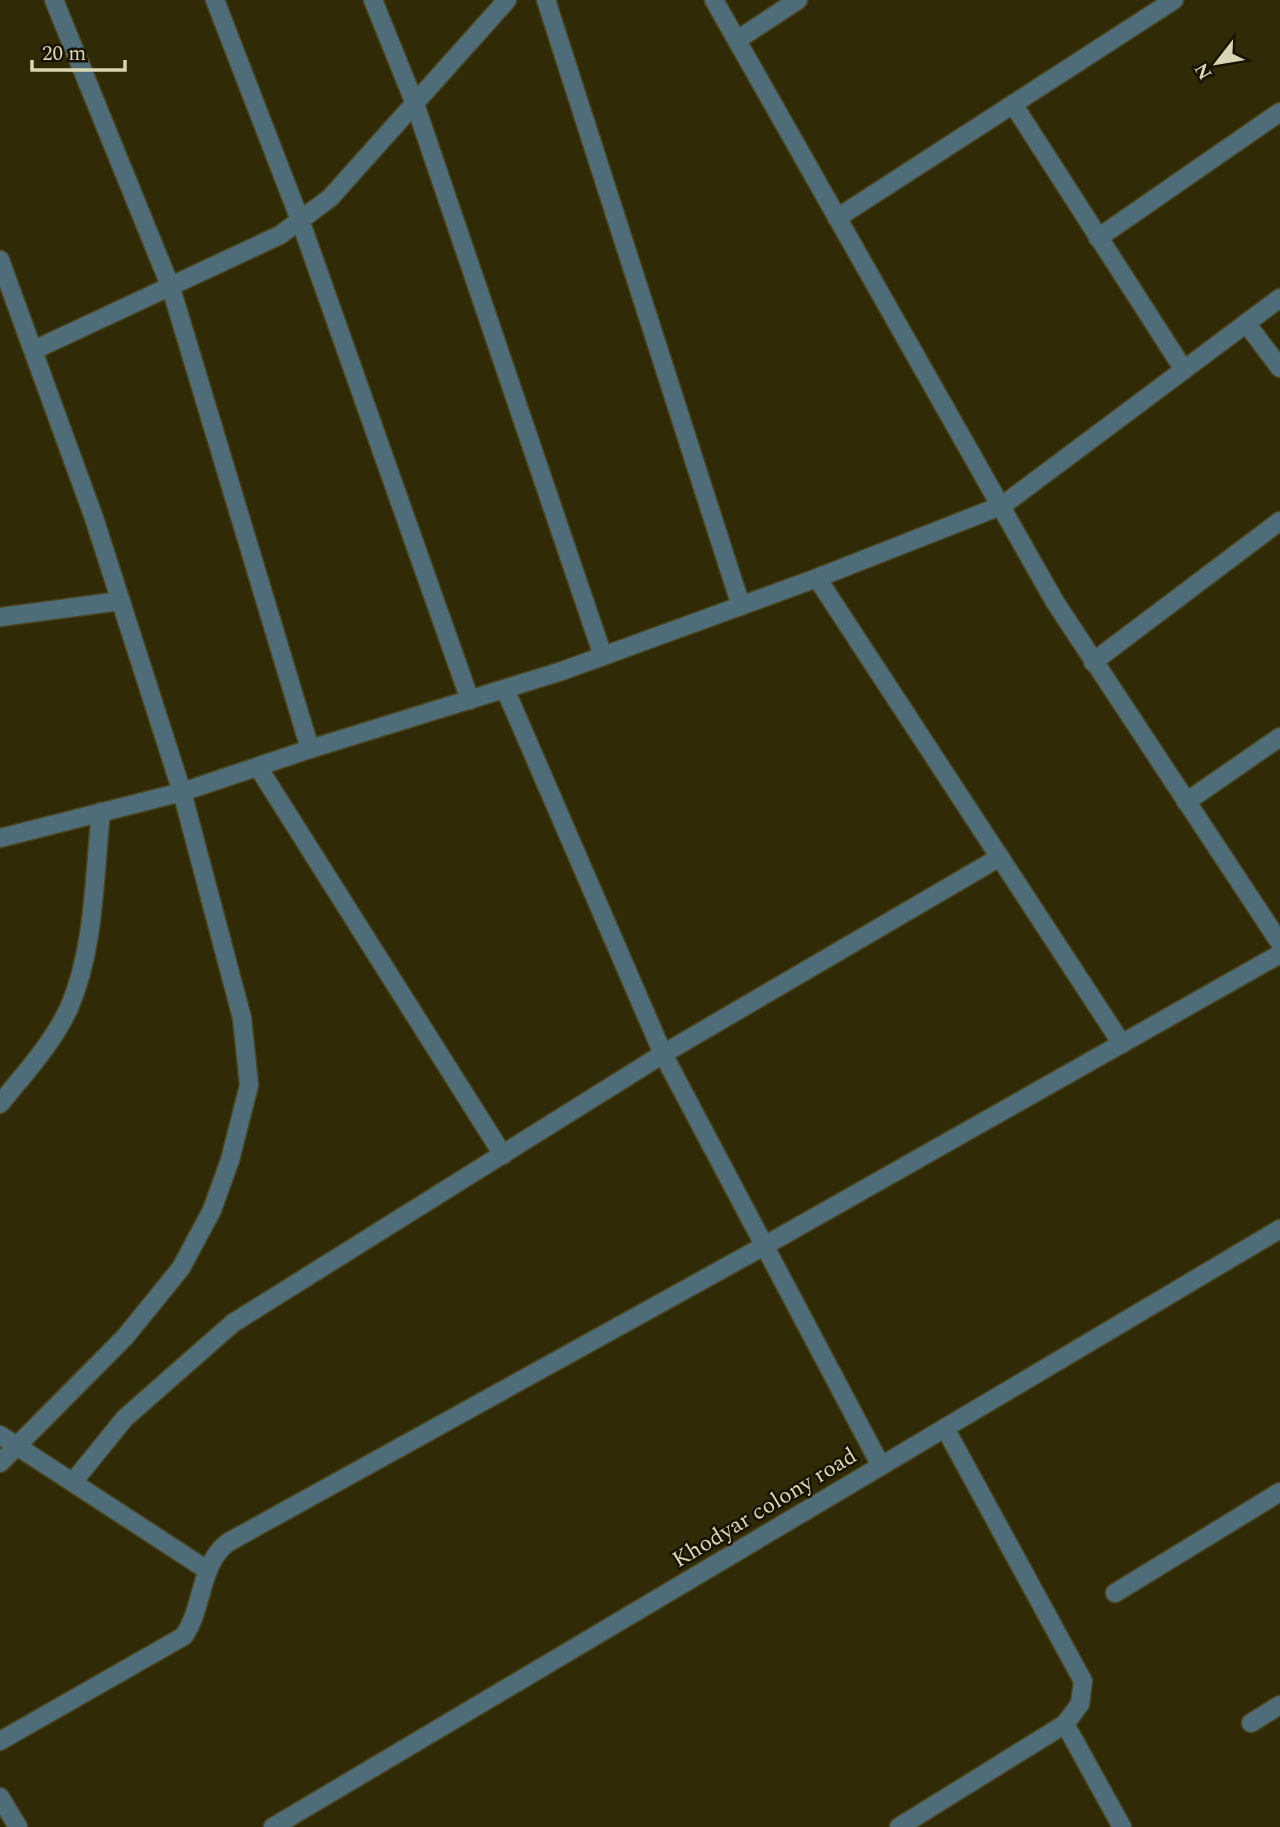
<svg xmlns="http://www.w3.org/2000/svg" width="1280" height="1827" viewBox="0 0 1280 1827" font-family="Spectral,serif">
  <rect width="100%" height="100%" fill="#302b06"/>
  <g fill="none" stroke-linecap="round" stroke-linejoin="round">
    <defs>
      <g id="minor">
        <polyline points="54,0 171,288 310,749"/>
        <polyline points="215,0 300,220 470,700"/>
        <polyline points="373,0 415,104 603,656"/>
        <polyline points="546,0 741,606"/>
        <polyline points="714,0 1055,602 1280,943"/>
        <polyline points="737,40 798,0"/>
        <polyline points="1013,104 1184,370"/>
        <polyline points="837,218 1174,0"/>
        <polyline points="1098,238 1280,112"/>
        <polyline points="0,260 94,518 182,792 242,1018 249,1085 230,1160 212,1210 181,1268 125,1337 0,1463"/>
        <polyline points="1246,323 1280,368"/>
        <polyline points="34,350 280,235 330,198 507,0"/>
        <polyline points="817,578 1122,1044"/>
        <polyline points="0,617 120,601"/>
        <polyline points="1093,662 1280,521"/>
        <polyline points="505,689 663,1054 881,1466"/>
        <polyline points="258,767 503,1155"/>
        <polyline points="1186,802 1280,737"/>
        <polyline points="0,838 182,792 310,749 562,671 817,578 1003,505 1280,298"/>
        <path d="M0,1104C24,1074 53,1043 69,1008C95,948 94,876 101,812"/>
        <polyline points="0,1435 207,1570"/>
        <polyline points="73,1482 125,1418 233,1323 663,1054 1000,857"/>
        <polyline points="1115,1593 1280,1492"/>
        <polyline points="1251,1723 1280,1705"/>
        <polyline points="1065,1724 1122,1827"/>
        <path d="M0,1741L184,1636C204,1606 199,1566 227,1543L764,1246L1280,954"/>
        <polyline points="0,1797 18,1827"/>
        <polyline points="273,1827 1280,1229"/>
        <polyline points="899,1827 1065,1724 1080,1704 1083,1681 945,1428"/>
      </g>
    </defs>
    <use href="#minor" stroke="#4b4622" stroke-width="21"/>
    <use href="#minor" stroke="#4e6d78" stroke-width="18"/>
  </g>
  <g text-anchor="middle" stroke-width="5" stroke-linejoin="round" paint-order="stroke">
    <g font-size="23" fill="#dad6b5" stroke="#171300">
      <text transform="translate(764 1507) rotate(-31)" y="8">Khodyar colony road</text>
    </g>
  </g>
  <g transform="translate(1217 63) rotate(239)" stroke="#171300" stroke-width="5" paint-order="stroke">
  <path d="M0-5L12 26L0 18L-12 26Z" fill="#dad6b5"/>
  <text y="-10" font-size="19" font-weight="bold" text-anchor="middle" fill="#dad6b5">N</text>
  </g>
  <path d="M32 60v10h93v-10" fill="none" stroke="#dad6b5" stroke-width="3.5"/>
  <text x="42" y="60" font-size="21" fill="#dad6b5" stroke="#171300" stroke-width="5" paint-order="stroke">20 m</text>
</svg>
